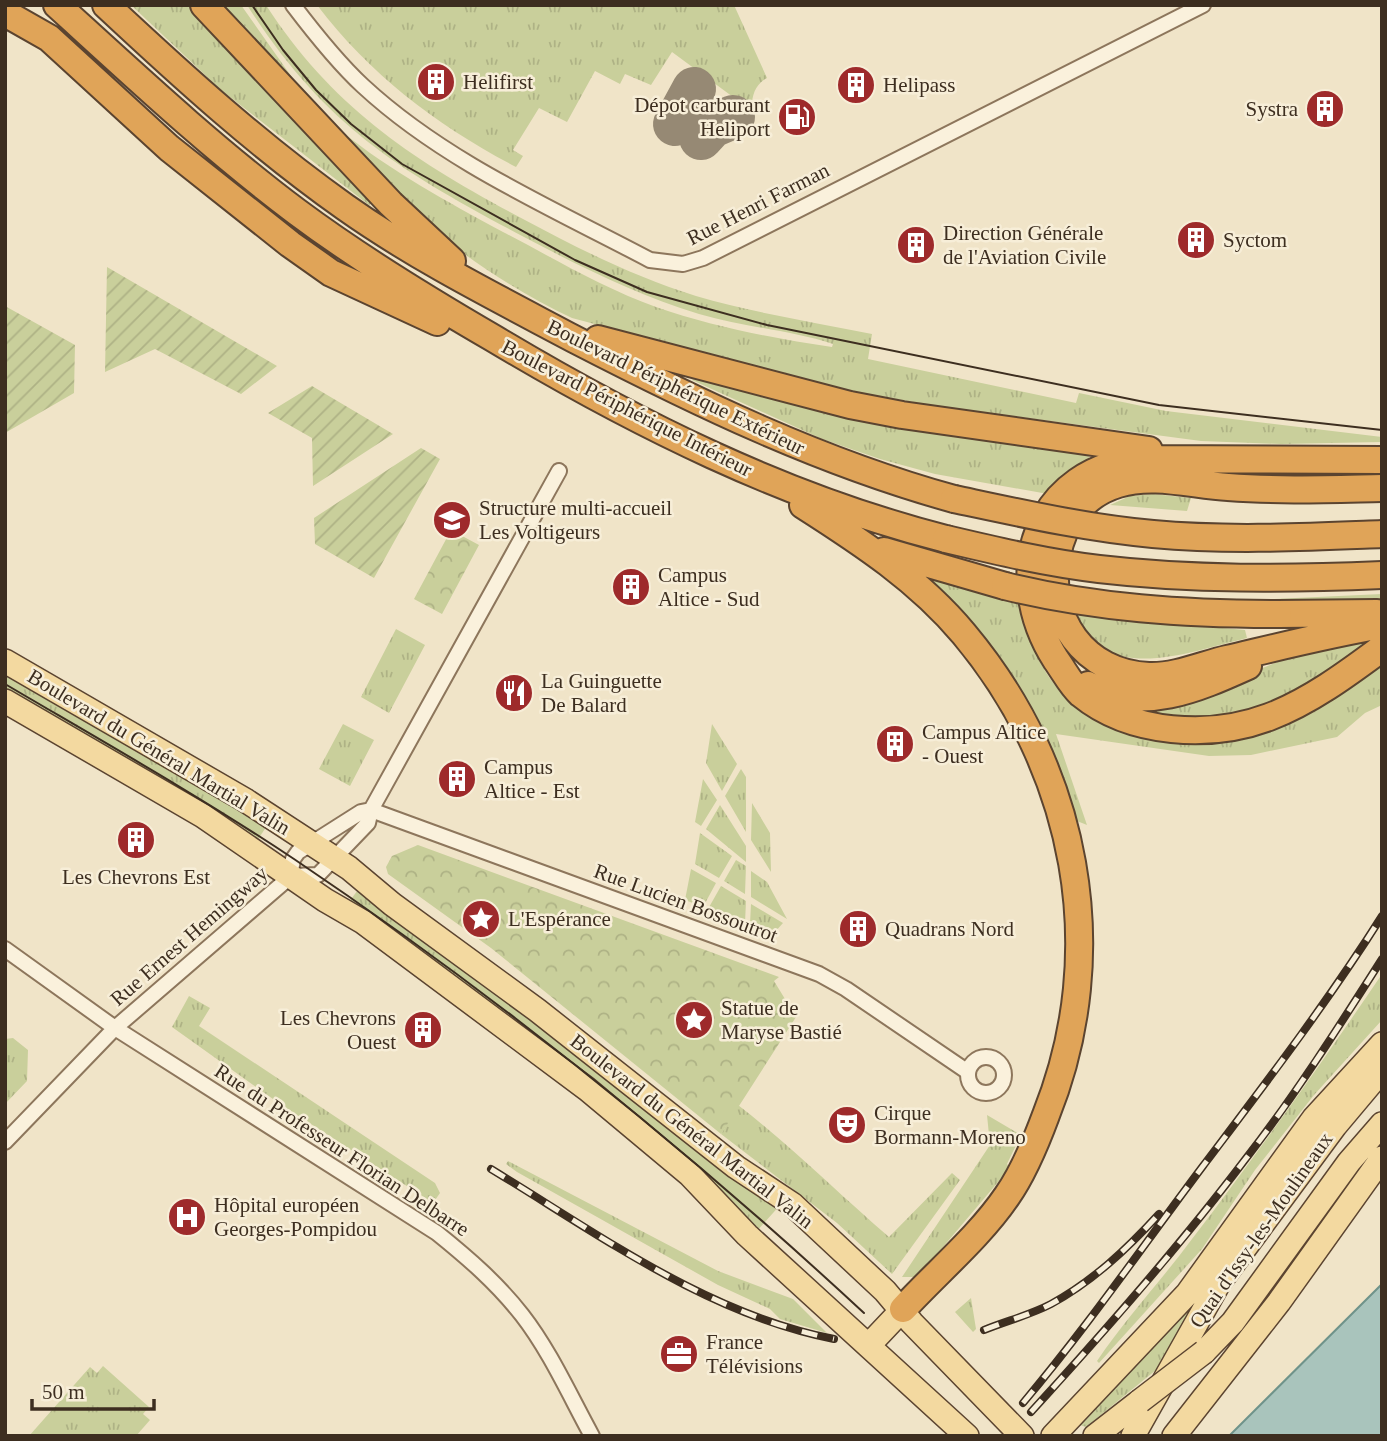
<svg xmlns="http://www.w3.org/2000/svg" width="1387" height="1441" font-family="'Times New Roman',serif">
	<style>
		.grass { fill: url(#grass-tufts) }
		.forest { fill: url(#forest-crowns) }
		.garden { fill: url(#garden-furrows) }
		.water { fill: #a9c4bc; stroke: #6f938a; stroke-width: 2 }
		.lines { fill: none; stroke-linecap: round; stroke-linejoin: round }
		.taxiway { stroke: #968974; stroke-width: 44 }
		.street-casing { stroke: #8d765c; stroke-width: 18 }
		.primary-casing { stroke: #5b4430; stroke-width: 26 }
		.highway-casing { stroke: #5b4430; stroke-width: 30 }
		.street { stroke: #faf1dc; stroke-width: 14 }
		.primary { stroke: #f3d9a0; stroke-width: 23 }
		.highway { stroke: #e0a458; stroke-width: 26 }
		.tram { stroke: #3d2e20; stroke-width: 2 }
		.rail-casing { stroke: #3d2e20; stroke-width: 8 }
		.rail { stroke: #f7eed8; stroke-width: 5; stroke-dasharray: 16; stroke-linecap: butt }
		.primary-bridge-casing { stroke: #5b4430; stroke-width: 26; stroke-linecap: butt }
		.highway-bridge-casing { stroke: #5b4430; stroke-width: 30; stroke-linecap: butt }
		.primary-bridge { stroke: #f3d9a0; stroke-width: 23 }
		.highway-bridge { stroke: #e0a458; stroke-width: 26 }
		.labels { text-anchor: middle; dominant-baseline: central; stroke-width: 5; stroke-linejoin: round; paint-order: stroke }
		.poi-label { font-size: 21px; fill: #3d2e20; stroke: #f7eed8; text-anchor: start }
		.street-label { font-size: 21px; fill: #3d2e20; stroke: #f7eed8 }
	</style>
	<defs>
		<pattern id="grass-tufts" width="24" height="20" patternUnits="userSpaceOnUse" patternTransform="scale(1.75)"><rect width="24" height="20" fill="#c9cf9b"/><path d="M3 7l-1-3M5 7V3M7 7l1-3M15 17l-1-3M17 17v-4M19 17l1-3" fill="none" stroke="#aeb285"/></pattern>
		<pattern id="forest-crowns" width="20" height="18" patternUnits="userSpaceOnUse" patternTransform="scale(1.75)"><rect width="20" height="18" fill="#c9cf9b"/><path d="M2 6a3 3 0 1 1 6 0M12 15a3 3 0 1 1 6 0" fill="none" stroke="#aeb285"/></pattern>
		<pattern id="garden-furrows" width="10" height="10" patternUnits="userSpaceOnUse" patternTransform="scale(1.75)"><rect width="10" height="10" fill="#c9cf9b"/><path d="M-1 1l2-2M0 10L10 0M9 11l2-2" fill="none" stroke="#aeb285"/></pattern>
	</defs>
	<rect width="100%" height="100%" fill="#f0e4c8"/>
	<path class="grass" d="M131 5H191L375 201 369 205 221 90Z
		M223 5H241L296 83Z
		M247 5H266C333 109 416 162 523 219 579 249 635 277 696 296 753 313 814 322 872 334L868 359 1076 403 1079 393 1166 411 1382 437V442L1281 444 1201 441 936 406 834 388 572 318C513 290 452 250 405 204 382 181 362 155 341 131 392 172 446 201 503 232 553 258 603 288 656 307 714 327 772 338 832 347L833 344C790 330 743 327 699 314 637 295 581 267 524 237 400 171 325 127 247 5Z
		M317 5H734L767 78C755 84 751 97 752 111L672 52 651 85 625 74 620 84 595 71 567 122 539 108 513 150 523 156 516 167C438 126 371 76 317 5Z
		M696 376 1087 453 1090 459 1048 494 935 474 880 459 822 439 692 380Z
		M1153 494 1191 498 1187 511 1110 505 1130 496Z
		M939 578 1019 604C1027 638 1041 672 1066 698 1117 750 1215 752 1279 727 1318 712 1349 685 1382 660V705L1365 713 1337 737 1251 755 1209 756 1056 734 1087 825 1077 821 1040 725 986 646 934 591V581Z
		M1382 594V609L1280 604 1274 599Z
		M1076 615 1245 630 1247 638C1191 651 1105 687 1076 615Z
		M396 629 425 645 389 713 361 697Z
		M1367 641 1327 675 1287 704 1212 724 1136 713 1141 707 1255 671 1302 652Z
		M5 669 268 824 257 841 5 691Z
		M343 724 374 740 350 786 319 769Z
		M712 724 737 764 722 791 706 763Z
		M741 769 746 777V832L725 796Z
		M703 779 717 800 701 826 695 822Z
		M752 803 770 833 771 872 751 840Z
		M720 805 746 846V862L706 829Z
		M700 833 732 856 719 878 695 864Z
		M736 860 746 866 745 894 724 881Z
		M691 869 716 883 703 907 685 900Z
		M751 871 767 882 787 919 751 897Z
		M721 886 746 901 745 923 708 909Z
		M360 887 782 1203 756 1232 349 902Z
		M751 904 783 923 774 933 750 924Z
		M1382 974V1020L1314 1095 1255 1170 1202 1249 1099 1363 1097 1361C1126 1318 1161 1281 1192 1239 1258 1153 1321 1064 1382 974Z
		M189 996 210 1008 199 1026 435 1183 440 1193 433 1203 280 1104 172 1027Z
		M13 1038 28 1050 27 1081 5 1104V1039Z
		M738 1105C791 1146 839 1194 889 1237L952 1173 960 1180 892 1274 837 1223 721 1134Z
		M987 1115 1021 1135 1007 1164 1010 1168 926 1267 914 1277H902L990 1145Z
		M508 1161 718 1271 793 1299 827 1333 780 1319 770 1309 718 1285 517 1172 506 1164Z
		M1197 1293 1202 1300 1167 1361 1086 1427 1077 1424Z
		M971 1298 976 1329 973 1332 955 1312Z
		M103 1366 149 1407 143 1414 150 1420 136 1436H29L90 1367 97 1373Z"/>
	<path class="forest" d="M451 530 479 545 442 614 414 599Z
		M418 845 779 977 774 981 796 1017 721 1134 491 948 388 874 386 867 392 856Z"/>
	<path class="garden" d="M107 267 277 366 241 394 155 349 105 372Z
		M5 306 75 345 74 393 5 433Z
		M312 386 393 434 313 486 312 438 268 413Z
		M421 448 440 459 374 578 315 544 314 518Z"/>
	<path class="water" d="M1382 1284V1436H1229Z"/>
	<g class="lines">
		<path class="taxiway" d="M675 124 694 89
			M701 138 712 126 733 117"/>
		<defs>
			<path id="street" d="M293 5C315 34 337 62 363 86 445 162 552 208 650 260L683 264 703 258 1203 5
				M371 810 819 974 846 989 968 1072
				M291 876 318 875 368 823 371 810 559 471
				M290 877 293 859 298 852 361 812 371 810
				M5 949 115 1028 437 1233C468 1258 497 1283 522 1315 550 1351 570 1396 592 1436
				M968 1075a18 18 0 1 1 36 0a18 18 0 1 1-36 0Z
				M5 1142 115 1028 290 877"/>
			<path id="primary" d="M5 661 245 800 349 868 392 904 537 1010 736 1167 792 1204 885 1291 912 1323 1022 1436
				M5 701 203 816 325 900 363 922 587 1089 690 1175 747 1235 967 1436
				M869 1345 903 1309
				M1204 1352 1233 1322 1349 1162 1382 1124
				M1053 1436 1187 1294 1314 1118 1382 1044
				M1095 1436 1140 1401
				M1133 1436 1219 1283 1335 1126 1382 1070
				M1174 1436 1279 1302 1382 1158"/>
			<path id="highway" d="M57 5C135 76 213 149 297 212 360 259 426 299 493 338 635 423 785 498 946 539
				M106 5C182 76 260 147 345 207 417 258 497 298 574 339 698 403 820 462 954 499
				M204 5 391 204 452 261
				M5 13 49 38 169 148 290 244 331 273 437 322
				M598 339 850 405 902 415 1149 450
				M1382 460 1145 459C1036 467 1001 574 1056 660 1064 671 1071 685 1081 694 1131 735 1211 739 1269 717 1309 702 1347 674 1382 648
				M1382 488C1331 489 1279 491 1228 487 1192 485 1153 473 1118 484 1084 494 1063 522 1057 556 1045 618 1085 674 1149 676 1175 677 1202 665 1227 659 1278 647 1329 634 1382 625
				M803 505C861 542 919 580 964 634 1077 769 1112 950 1046 1115 1036 1142 1024 1172 1007 1196 980 1236 936 1273 903 1309
				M884 551 1005 586
				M1278 614 1377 613
				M1088 685C1143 713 1197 689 1248 666"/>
		</defs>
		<use href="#street" class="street-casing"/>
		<use href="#primary" class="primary-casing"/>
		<use href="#highway" class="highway-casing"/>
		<use href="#street" class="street"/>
		<use href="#primary" class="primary"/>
		<use href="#highway" class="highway"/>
		<path class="tram" d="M252 5 283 50 316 90 351 124 402 164 575 260 647 292 767 325 1159 405 1382 430
			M5 684C102 741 201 797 294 859 496 995 686 1148 864 1313"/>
		<defs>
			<path id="rail" d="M491 1169C600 1235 707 1314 834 1339
				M984 1330C1006 1321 1030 1315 1051 1304 1093 1281 1127 1249 1159 1214
				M1023 1403C1087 1327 1143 1246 1203 1166 1265 1084 1327 1003 1382 916
				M1031 1412C1105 1331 1178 1248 1244 1161 1294 1097 1338 1028 1382 959"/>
		</defs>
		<use href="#rail" class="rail-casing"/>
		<use href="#rail" class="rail"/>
		<defs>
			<path id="primary-bridge" d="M1140 1401 1204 1352"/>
			<path id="highway-bridge" d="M954 499C1020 513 1086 528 1153 534 1229 541 1306 537 1382 534
				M946 539C997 551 1047 563 1099 569 1193 580 1287 579 1382 575
				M1005 586C1095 608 1185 614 1278 614"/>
		</defs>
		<use href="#primary-bridge" class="primary-bridge-casing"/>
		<use href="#highway-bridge" class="highway-bridge-casing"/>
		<use href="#primary-bridge" class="primary-bridge"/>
		<use href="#highway-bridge" class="highway-bridge"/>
	</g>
	<defs>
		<symbol id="building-disc" viewBox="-11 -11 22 22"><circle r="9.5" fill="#9e2a2b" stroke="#f7eed8"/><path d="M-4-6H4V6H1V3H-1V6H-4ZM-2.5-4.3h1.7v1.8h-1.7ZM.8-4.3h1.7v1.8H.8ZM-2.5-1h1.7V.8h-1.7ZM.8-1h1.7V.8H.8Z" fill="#fff"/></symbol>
		<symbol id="fuel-disc" viewBox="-11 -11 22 22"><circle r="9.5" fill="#9e2a2b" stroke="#f7eed8"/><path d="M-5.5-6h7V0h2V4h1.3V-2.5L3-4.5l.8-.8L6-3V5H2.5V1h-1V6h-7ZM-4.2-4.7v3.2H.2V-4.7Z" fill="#fff"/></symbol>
		<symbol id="school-disc" viewBox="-11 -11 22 22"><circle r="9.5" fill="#9e2a2b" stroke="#f7eed8"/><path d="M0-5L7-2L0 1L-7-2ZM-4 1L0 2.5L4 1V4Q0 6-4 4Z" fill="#fff"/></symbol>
		<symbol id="restaurant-disc" viewBox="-11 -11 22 22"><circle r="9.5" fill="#9e2a2b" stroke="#f7eed8"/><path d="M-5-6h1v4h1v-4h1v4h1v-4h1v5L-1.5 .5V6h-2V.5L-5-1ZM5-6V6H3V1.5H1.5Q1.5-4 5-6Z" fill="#fff"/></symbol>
		<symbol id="sight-disc" viewBox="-11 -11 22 22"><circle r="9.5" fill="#9e2a2b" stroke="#f7eed8"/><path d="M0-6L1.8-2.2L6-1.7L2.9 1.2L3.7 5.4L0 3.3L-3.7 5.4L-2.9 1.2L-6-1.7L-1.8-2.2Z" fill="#fff"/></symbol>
		<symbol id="theatre-disc" viewBox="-11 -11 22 22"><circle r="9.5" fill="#9e2a2b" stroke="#f7eed8"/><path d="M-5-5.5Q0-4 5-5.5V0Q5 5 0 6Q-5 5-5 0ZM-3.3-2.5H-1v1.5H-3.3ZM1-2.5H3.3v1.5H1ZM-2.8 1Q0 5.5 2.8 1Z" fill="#fff"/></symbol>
		<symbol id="hospital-disc" viewBox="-11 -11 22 22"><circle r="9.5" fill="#9e2a2b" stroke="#f7eed8"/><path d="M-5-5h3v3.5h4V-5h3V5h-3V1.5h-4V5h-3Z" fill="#fff"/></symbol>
		<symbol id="office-disc" viewBox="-11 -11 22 22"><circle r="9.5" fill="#9e2a2b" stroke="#f7eed8"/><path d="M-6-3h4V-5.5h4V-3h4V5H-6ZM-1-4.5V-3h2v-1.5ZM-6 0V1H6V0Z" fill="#fff"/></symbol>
	</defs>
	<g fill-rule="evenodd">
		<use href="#building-disc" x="414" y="60" width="44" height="44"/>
		<use href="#building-disc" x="834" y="63" width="44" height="44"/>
		<use href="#building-disc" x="1303" y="87" width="44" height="44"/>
		<use href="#fuel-disc" x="775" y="95" width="44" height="44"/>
		<use href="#building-disc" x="1174" y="218" width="44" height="44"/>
		<use href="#building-disc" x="894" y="223" width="44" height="44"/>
		<use href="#school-disc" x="430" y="498" width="44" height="44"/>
		<use href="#building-disc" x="609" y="565" width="44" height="44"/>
		<use href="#restaurant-disc" x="492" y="671" width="44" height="44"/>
		<use href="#building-disc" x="873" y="722" width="44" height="44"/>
		<use href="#building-disc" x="435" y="757" width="44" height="44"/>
		<use href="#building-disc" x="114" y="818" width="44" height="44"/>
		<use href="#sight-disc" x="459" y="897" width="44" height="44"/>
		<use href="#building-disc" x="836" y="907" width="44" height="44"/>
		<use href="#sight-disc" x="672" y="998" width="44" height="44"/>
		<use href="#building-disc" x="401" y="1008" width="44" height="44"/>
		<use href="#theatre-disc" x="825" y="1103" width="44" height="44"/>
		<use href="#hospital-disc" x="165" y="1195" width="44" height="44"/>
		<use href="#office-disc" x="657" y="1332" width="44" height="44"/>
	</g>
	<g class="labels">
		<g class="poi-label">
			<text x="463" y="82">Helifirst</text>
			<text x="883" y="85">Helipass</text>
			<text x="770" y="105" text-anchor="end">Dépot carburant<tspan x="770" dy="24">Heliport</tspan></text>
			<text x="1298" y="109" text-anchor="end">Systra</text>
			<text x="943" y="233">Direction Générale<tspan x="943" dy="24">de l'Aviation Civile</tspan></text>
			<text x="1223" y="240">Syctom</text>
			<text x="479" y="508">Structure multi-accueil<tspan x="479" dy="24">Les Voltigeurs</tspan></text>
			<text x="658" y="575">Campus<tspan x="658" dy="24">Altice - Sud</tspan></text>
			<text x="541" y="681">La Guinguette<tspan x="541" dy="24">De Balard</tspan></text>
			<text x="922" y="732">Campus Altice<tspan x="922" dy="24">- Ouest</tspan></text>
			<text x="484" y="767">Campus<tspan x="484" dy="24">Altice - Est</tspan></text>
			<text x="136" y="877" text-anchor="middle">Les Chevrons Est</text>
			<text x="508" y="919">L'Espérance</text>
			<text x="885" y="929">Quadrans Nord</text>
			<text x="721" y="1008">Statue de<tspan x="721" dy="24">Maryse Bastié</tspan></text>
			<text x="396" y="1018" text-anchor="end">Les Chevrons<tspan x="396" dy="24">Ouest</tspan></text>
			<text x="874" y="1113">Cirque<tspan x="874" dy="24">Bormann-Moreno</tspan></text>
			<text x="214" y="1205">Hôpital européen<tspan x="214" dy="24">Georges-Pompidou</tspan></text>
			<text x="706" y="1342">France<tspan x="706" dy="24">Télévisions</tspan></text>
		</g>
		<g class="street-label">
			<text transform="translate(758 204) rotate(-27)">Rue Henri Farman</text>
			<text transform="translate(676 387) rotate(26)">Boulevard Périphérique Extérieur</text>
			<text transform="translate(627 408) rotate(27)">Boulevard Périphérique Intérieur</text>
			<text transform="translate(159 752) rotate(31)">Boulevard du Général Martial Valin</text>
			<text transform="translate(686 903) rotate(20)">Rue Lucien Bossoutrot</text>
			<text transform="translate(189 936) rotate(-41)">Rue Ernest Hemingway</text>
			<text transform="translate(692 1131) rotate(38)">Boulevard du Général Martial Valin</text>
			<text transform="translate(342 1150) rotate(33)">Rue du Professeur Florian Delbarre</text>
			<text transform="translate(1261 1230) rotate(-55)">Quai d'Issy-les-Moulineaux</text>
		</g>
	</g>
	<rect width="1387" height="1441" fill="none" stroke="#3d2e20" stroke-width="14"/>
	<path d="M32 1399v10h122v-10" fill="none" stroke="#3d2e20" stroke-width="3.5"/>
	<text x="42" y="1399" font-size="21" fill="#3d2e20" stroke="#f7eed8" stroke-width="5" paint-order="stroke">50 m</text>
</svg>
